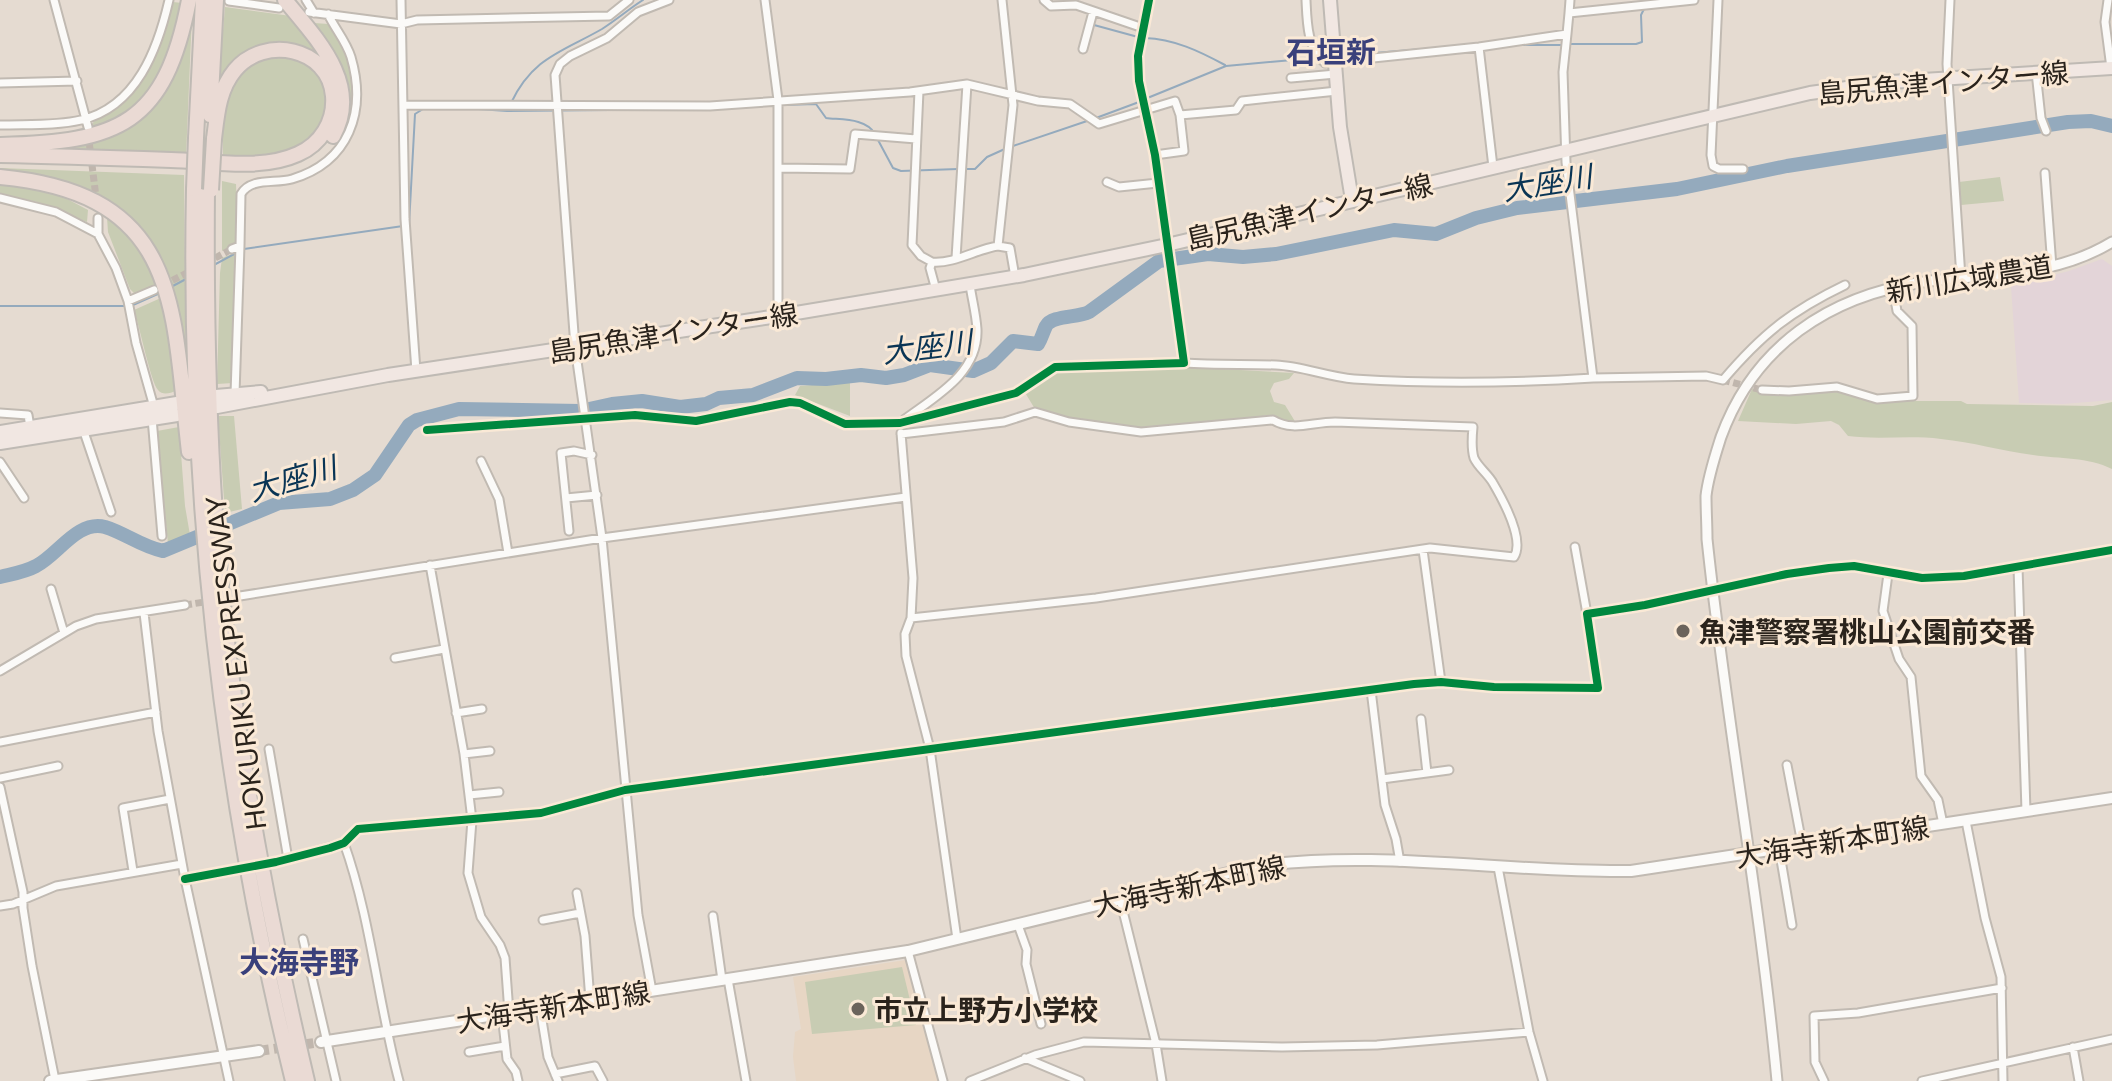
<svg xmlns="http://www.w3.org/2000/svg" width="2112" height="1081" font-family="Commissioner,'Noto Sans JP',sans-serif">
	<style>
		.built { fill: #e7d6c4 }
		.industrial { fill: #e3d4d8 }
		.green { fill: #c8ccb3 }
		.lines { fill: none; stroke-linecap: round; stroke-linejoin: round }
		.stream { stroke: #94aabd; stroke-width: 2 }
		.river { stroke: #94aabd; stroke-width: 14 }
		.minor-tunnel { stroke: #c0b6ad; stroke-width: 7; stroke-dasharray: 7 3.5; stroke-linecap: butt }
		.secondary-tunnel { stroke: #c0b6ad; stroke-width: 10; stroke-dasharray: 10 5; stroke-linecap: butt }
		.minor-casing { stroke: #c1bab2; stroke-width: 11 }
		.tertiary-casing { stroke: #c1bab2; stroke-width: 13 }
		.secondary-casing { stroke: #c1bab2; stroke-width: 14 }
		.primary-casing { stroke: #bfbab4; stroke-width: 16 }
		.motorway-casing { stroke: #bfbab4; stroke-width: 18 }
		.minor { stroke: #fbfaf8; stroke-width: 7 }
		.tertiary { stroke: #fbfaf8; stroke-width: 9 }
		.secondary { stroke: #fbfaf8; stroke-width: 10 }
		.primary { stroke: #f1e7e2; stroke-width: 12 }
		.motorway { stroke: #eadad4; stroke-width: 14 }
		.motorway-bridge-casing { stroke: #bfbab4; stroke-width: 18; stroke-linecap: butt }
		.motorway-bridge { stroke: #eadad4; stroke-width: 14 }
		.cycleway-casing { stroke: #fae9d6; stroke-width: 13 }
		.cycleway { stroke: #00873e; stroke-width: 8 }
		.poi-dot { fill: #6b635b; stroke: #fae9d6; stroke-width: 3 }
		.labels { text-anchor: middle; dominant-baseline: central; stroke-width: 6; stroke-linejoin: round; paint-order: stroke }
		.street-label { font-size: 28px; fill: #2a231c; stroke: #fae9d6 }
		.poi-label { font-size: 28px; font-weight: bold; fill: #2a231c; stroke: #fae9d6; text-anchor: start }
		.neighbourhood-label { font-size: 30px; font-weight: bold; fill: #3a407b; stroke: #fae9d6 }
		.water-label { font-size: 30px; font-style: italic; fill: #0a3555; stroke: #fae9d6 }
	</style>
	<rect width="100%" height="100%" fill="#e5dbd1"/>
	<path class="built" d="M906 960 938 1081H796L793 1057 795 1032 801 1029 793 977Z"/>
	<path class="industrial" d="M2102 259 2112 266V400L2063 404 2019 403 2011 286 2069 271Z"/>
	<path class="green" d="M173 2 182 3C174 36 168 72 146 99 132 114 109 122 91 132L94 119C150 82 153 63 173 2Z
		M225 7 291 16 329 66C317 59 303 48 290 44 261 37 237 55 222 79H219Z
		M192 15 186 156 11 149C58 146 131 149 157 100 171 74 181 43 192 15Z
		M314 23 328 24C348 49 355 76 351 107 349 74 333 50 314 23Z
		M276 53C285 55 298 57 306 62 322 71 333 99 327 117 322 133 306 145 291 150 270 159 246 156 223 156 223 125 221 81 252 62 259 58 268 56 276 53Z
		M0 168 184 175 186 370 177 309 168 277 163 265 120 212 0 172Z
		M2000 177 2004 201 1961 205 1959 182Z
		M0 181 54 192 88 210 87 222 37 202 0 194Z
		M222 181 236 184 238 243 222 251Z
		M107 217 129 235 159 283 135 294 130 289 108 232Z
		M237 252 233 383 217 384 220 273 222 258Z
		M163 297 176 391C170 393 163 396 158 390 151 383 139 324 134 310Z
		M1185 367 1294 373 1289 379 1274 383 1270 391 1274 402 1285 405 1296 423H1288L1268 415 1244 420 1146 428 1057 416 1035 409 1024 391 1057 369Z
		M850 382V416L795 395 800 386Z
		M1752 389 1790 394 1836 390 1881 401H1961L1967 404 2093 406 2112 402V469C2088 457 2060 459 2033 455 2002 451 1972 442 1941 439 1910 435 1879 440 1848 436L1839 425 1831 421 1796 424 1738 421Z
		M218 416H234L242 509 225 513Z
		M179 427 185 506 190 535 168 544 157 431Z
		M902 967 916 1025 812 1034 805 982Z"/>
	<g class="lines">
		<path class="stream" d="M1070 0 1085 6
			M1092 23 1094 25 1138 37
			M1145 38C1174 39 1199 51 1225 65
			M1569 44H1636L1642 42 1641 15 1645 7
			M1513 45H1563
			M1338 56 1447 47
			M1145 99 1226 66 1315 58
			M511 103C533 57 562 52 602 29 616 20 629 9 643 0
			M782 105 816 104 826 118C842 120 866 118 875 134
			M478 109 507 111 712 109
			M1096 118 1139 102
			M878 140 893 168 901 171 958 169
			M1013 146 1090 120
			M965 169H975L987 157 1007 148
			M409 225 415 114 423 109H456
			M244 249 403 226
			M212 266 238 252
			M169 288 188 278
			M133 305 160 293
			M0 306H127"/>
		<path class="river" d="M0 577C12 574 25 572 36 566 58 555 77 520 105 527 125 533 142 547 163 551L279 503 330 499 353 490 375 475 409 425 417 420 459 409 580 411 612 404 642 401 680 407 706 404 719 398 753 395 797 378 826 379 861 375 886 378 904 375 930 365 973 371 991 363 1013 341 1038 344C1042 338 1043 332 1046 326 1052 315 1077 318 1089 312L1159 261 1208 254 1243 257 1276 254 1394 230 1436 234 1476 218 1517 208 1677 189 1787 166 2068 122 2091 121 2112 126"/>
		<path class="minor-tunnel" d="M88 133 97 205
			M206 263 232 249
			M163 285 195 269
			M1723 380 1762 390
			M185 605 211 601"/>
		<path class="secondary-tunnel" d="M259 1051 321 1042"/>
		<defs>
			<path id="minor" d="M54 0 88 127
				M306 0 314 13
				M401 0 405 219 416 371
				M765 0 778 100V316
				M1044 0 1051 6 1076 5 1143 28
				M1718 0 1711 155 1713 166 1719 169H1743
				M1950 0 1947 64 1961 278
				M2108 0 2105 22 2111 68
				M229 1 279 8
				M309 12 401 24 417 20 609 16 629 0
				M1569 13 1570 0
				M1567 34 1569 13 1694 0
				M1479 47 1493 167
				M1083 49 1093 12
				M2036 72 2041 118 2046 131
				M1291 78 1336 74
				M0 83 77 81
				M919 91 912 245 921 256 932 262 930 268 936 290
				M403 105 710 106 910 92 967 84 1038 101 1070 104 1099 124 1175 101 1180 115 1184 151 1155 155
				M1180 115 1236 110 1242 101 1337 91
				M0 125C26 124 56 126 81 120 137 107 158 48 169 0
				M780 168 850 169 855 134 916 139
				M2045 173 2052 267
				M1107 182 1119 187 1158 183
				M0 198 56 212 98 234
				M98 218V234L116 268 128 301 136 343 154 407 152 418 162 536
				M240 246 241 194C251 177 275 184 292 179 349 162 367 112 351 57 346 41 335 29 328 14
				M998 246 1010 248 1015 277
				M232 249 240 246 235 394
				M956 258 967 84
				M932 262C954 264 977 249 998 246L1013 105 1002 0
				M128 301 154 290
				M1184 363C1215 365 1245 364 1276 365 1302 366 1328 377 1354 379 1434 384 1514 383 1593 378L1566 162 1563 72 1567 34 1479 47 1325 63C1307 48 1307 22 1306 0
				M1593 378 1706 376 1723 380C1762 334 1791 311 1845 285
				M1762 390 1789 391 1837 387 1877 399 1913 396 1912 326 1897 311 1893 288
				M0 413 28 415 30 427
				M905 419C936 396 979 373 977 329 976 314 972 299 970 285
				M83 429 111 512
				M427 430 635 415 696 421 790 402 800 403 845 424 900 423 1016 393 1055 367 1184 363 1155 155 1139 81 1138 56 1149 0
				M901 433 913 578 911 618 905 634 906 656 930 749 957 939
				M901 434 1004 422 1035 412 1069 422 1141 432 1273 420C1293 432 1312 422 1335 422L1473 427C1472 437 1471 448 1474 458 1478 467 1488 474 1493 483 1503 500 1525 540 1514 557L1430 548 1096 598 911 618
				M481 461 499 499 508 553
				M0 462 24 498
				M566 498 597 495
				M569 531 561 453 574 451 592 455
				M1575 547 1587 614
				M1423 550 1441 682
				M430 565 464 754 472 820 468 873 481 917 500 945 505 958 509 1013
				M2018 567 2026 811
				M1888 574 1883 611 1899 659 1911 677 1921 776 1938 800 1943 824
				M51 589 64 633
				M240 596 602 538 906 497
				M144 613 158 731 185 879 229 1081
				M395 658 444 649
				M0 671 76 626 96 619 185 605
				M1371 690 1385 805 1396 839 1400 862
				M456 713 482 709
				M1421 719 1427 773
				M0 742 156 712
				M269 749 288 859
				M464 754 490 751
				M1787 765 1802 844
				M0 778 58 766
				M1382 779 1449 770
				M0 787 23 892V908L32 966 55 1080
				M469 795 499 792
				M1966 821 1985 918 2001 977 2003 1081
				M344 843C371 919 378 1003 399 1081
				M1779 848 1792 925
				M276 862 344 843 358 829 541 813 625 790 1414 684 1441 682 1494 687 1598 688 1587 614 1645 605 1787 574 1829 568 1854 566 1922 578 1964 576 2112 550
				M1498 867 1529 1032 1543 1081
				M133 871 123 808 170 799
				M185 879 231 871
				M577 893 585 936 590 1000
				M1120 899 1156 1044 1162 1081
				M0 906 13 904 56 886 182 864
				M713 916 722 980
				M543 920 580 913
				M1018 925 1027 950 1026 964 1041 1024
				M303 939 336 1081
				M908 951 943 1081
				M728 979 746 1081
				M652 991 638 915 602 538 575 347 555 75 560 64 570 56 607 38 638 12 669 0
				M540 1008 548 1057 558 1081
				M502 1014 507 1059 516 1072 518 1081
				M2073 1047 2079 1081
				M469 1052 505 1046
				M1025 1058 1080 1081
				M555 1074 595 1066 603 1081
				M970 1081 1035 1055 1084 1042 1282 1047 1377 1045 1529 1032
				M1824 1081 1815 1062 1814 1016 1858 1013 2002 988
				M1922 1081 2112 1039"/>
			<path id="tertiary" d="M1777 1081C1760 900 1726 720 1707 539 1707 525 1706 510 1706 496 1708 477 1715 456 1721 437 1754 346 1829 296 1923 282 1989 273 2053 278 2112 242"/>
			<path id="secondary" d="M321 1042 908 951 1257 866C1380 849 1507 873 1631 871L2112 798
				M50 1081 259 1051"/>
			<path id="primary" d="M1330 0 1340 127 1352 200
				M216 396 261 392
				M217 407 388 375 778 316 1024 275 1167 245 1810 93 1891 82 2112 68
				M0 432 177 403
				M0 443 177 415"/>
			<path id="motorway" d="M285 0C316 38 362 84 333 136
				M210 115 216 0
				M196 138 203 0
				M0 145C119 142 165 125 189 0
				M0 155C57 156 114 158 171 160 210 161 261 171 298 154 321 144 335 121 333 96 329 47 264 35 235 70 219 89 217 114 214 139
				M0 177C183 194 172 308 189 452
				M194 189C188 490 221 789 293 1081
				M207 189C206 307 208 424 217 542 232 724 265 903 307 1081"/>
		</defs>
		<use href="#minor" class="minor-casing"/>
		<use href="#tertiary" class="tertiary-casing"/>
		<use href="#secondary" class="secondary-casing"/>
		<use href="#primary" class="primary-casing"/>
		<use href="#motorway" class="motorway-casing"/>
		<use href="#minor" class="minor"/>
		<use href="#tertiary" class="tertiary"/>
		<use href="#secondary" class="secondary"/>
		<use href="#primary" class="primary"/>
		<use href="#motorway" class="motorway"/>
		<defs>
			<path id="motorway-bridge" d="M194 189 196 138
				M211 190 214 139"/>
		</defs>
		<use href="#motorway-bridge" class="motorway-bridge-casing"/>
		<use href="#motorway-bridge" class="motorway-bridge"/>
		<defs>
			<path id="cycleway" d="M427 430 635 415 696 421 790 402 800 403 845 424 900 423 1016 393 1055 367 1184 363 1155 155 1139 81 1138 56 1149 0
				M185 879 276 862 330 848 344 843 358 829 541 813 625 790 1414 684 1441 682 1494 687 1598 688 1587 614 1645 605 1787 574 1829 568 1854 566 1922 578 1964 576 2112 550"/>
		</defs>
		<use href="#cycleway" class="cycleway-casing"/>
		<use href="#cycleway" class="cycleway"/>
	</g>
	<g class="poi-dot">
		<circle cx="1683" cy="631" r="8"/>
		<circle cx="858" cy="1009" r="8"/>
	</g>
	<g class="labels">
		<g class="street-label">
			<text transform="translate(1943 82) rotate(-5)">島尻魚津インター線</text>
			<text transform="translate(1309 211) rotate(-13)">島尻魚津インター線</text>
			<text transform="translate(1969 278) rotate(-9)">新川広域農道</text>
			<text transform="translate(673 332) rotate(-9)">島尻魚津インター線</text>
			<text transform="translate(235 663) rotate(-97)">HOKURIKU EXPRESSWAY</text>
			<text transform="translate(1832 841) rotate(-9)">大海寺新本町線</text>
			<text transform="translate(1189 885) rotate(-12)">大海寺新本町線</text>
			<text transform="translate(553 1006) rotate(-9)">大海寺新本町線</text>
		</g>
		<g class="poi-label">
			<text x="1699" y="631">魚津警察署桃山公園前交番</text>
			<text x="874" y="1009">市立上野方小学校</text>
		</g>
		<g class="neighbourhood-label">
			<text x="1331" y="50">石垣新</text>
			<text x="299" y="960">大海寺野</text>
		</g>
		<g class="water-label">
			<text transform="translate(1547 181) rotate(-9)">大座川</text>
			<text transform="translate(927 345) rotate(-7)">大座川</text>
			<text transform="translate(292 477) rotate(-16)">大座川</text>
		</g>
	</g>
</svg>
